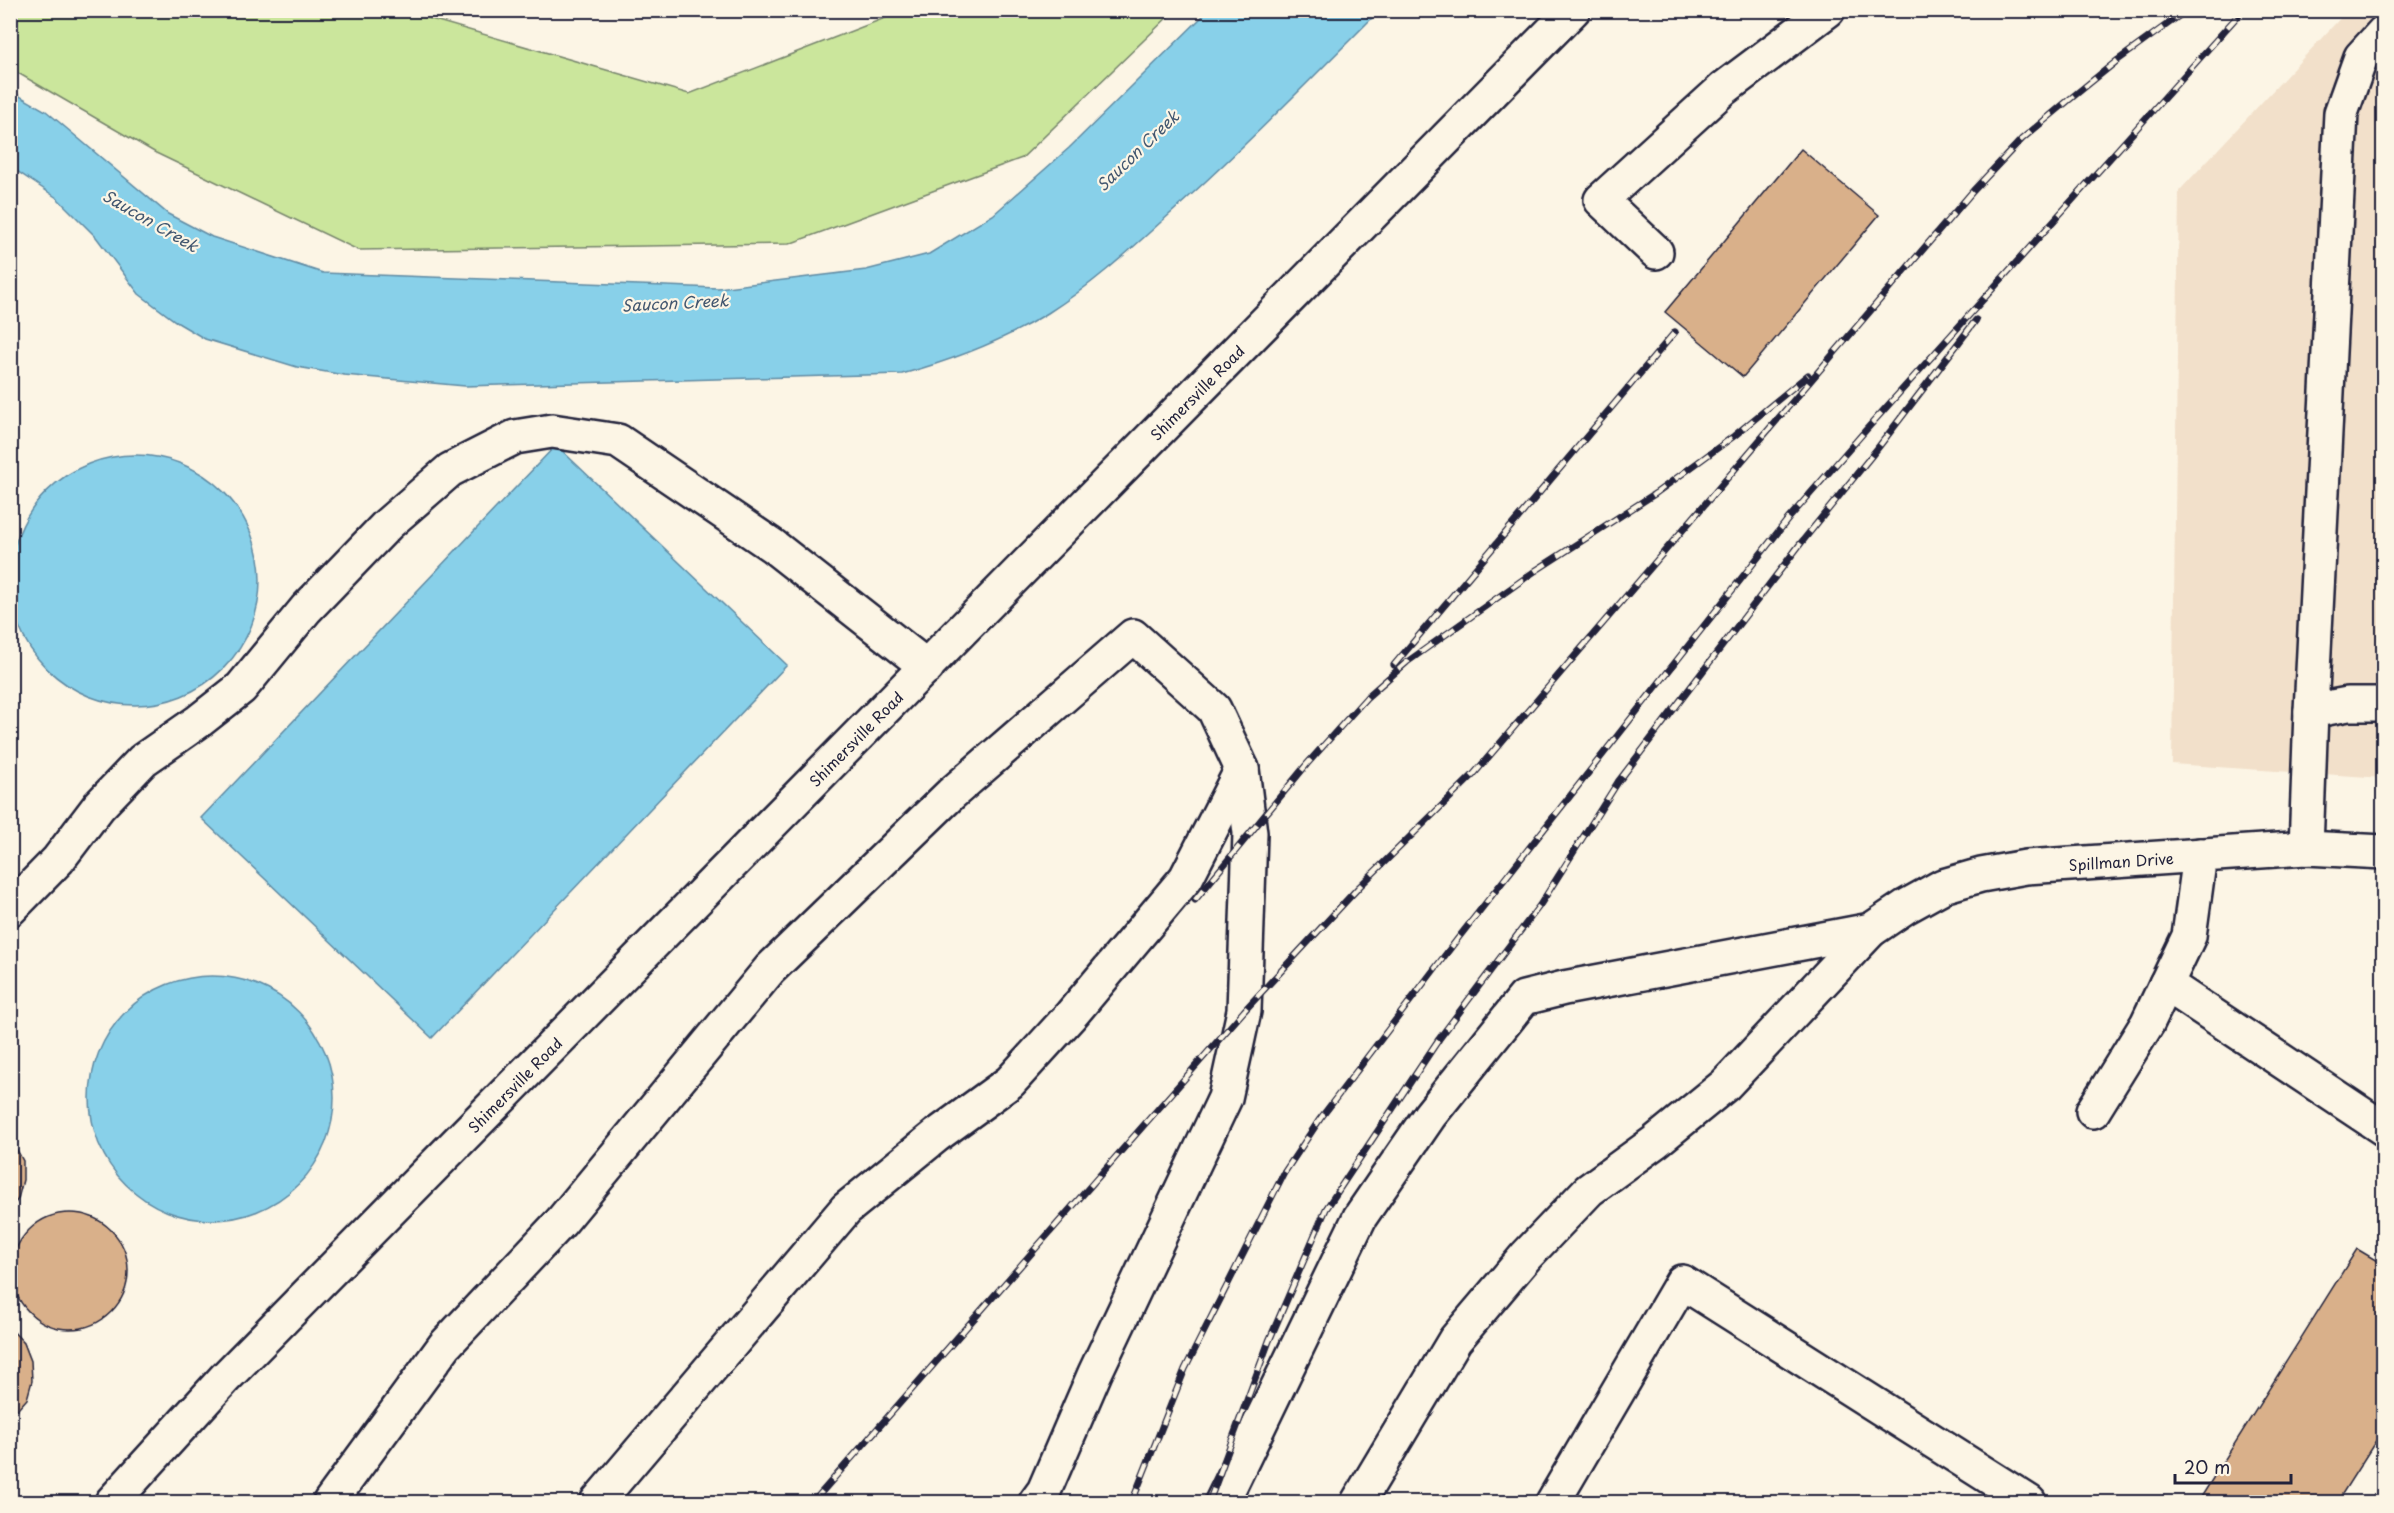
<svg xmlns="http://www.w3.org/2000/svg" width="2394" height="1513" font-family="'Playpen Sans',sans-serif">
	<style>
		.built { fill: #f2e0ca }
		.green { fill: #cbe69c; stroke: #76846c; stroke-width: 1.5 }
		.water { fill: #88d0e9; stroke: #5f8aa3; stroke-width: 1.5 }
		.building { fill: #d9b08a; stroke: #22223b; stroke-width: 1.5 }
		.lines { fill: none; stroke-linecap: round; stroke-linejoin: round }
		.minor-casing { stroke: #22223b; stroke-width: 38 }
		.minor { stroke: #fcf5e5; stroke-width: 33 }
		.rail-casing { stroke: #22223b; stroke-width: 7 }
		.rail { stroke: #fcf5e5; stroke-width: 4.5; stroke-dasharray: 14; stroke-linecap: butt }
		.labels { text-anchor: middle; dominant-baseline: central; stroke-width: 4.5; stroke-linejoin: round; paint-order: stroke }
		.street-label { font-size: 15px; fill: #22223b; stroke: #fcf5e5 }
		.water-label { font-size: 16px; font-style: italic; fill: #41566f; stroke: #fcf5e5 }
	</style>
	<rect width="100%" height="100%" fill="#fcf5e5"/>
	<filter id="ink" filterUnits="userSpaceOnUse"><feTurbulence type="fractalNoise" baseFrequency=".0167" numOctaves="2"/><feDisplacementMap in="SourceGraphic" scale="12" xChannelSelector="R" yChannelSelector="G"/><feConvolveMatrix kernelMatrix="1 2 1 2 8 2 1 2 1" color-interpolation-filters="sRGB"/></filter>
	<g filter="url(#ink)">
		<path class="built" d="M2347 11H2383V778L2172 764 2179 191Z"/>
		<path class="green" d="M400 10 689 94 903 11H1174L1022 158 789 244 358 250 156 153 11 69V11Z"/>
		<path class="water" d="M1209 10 1379 11C1308 82 1237 155 1161 222 1126 254 1089 287 1048 313 1003 341 953 360 902 374L465 386 344 375 297 367 205 339 178 323 139 294 96 237 57 198 11 167V91L46 111 168 214 212 237 323 273 718 288 866 270 929 254 993 215 1069 148Z
			M556 445 787 665 432 1038 201 818Z
			M10 580a125 125 0 1 1 250 0a125 125 0 1 1-250 0Z
			M90 1098a122 122 0 1 1 244 0a122 122 0 1 1-244 0Z"/>
		<path class="building" d="M1801 149 1879 215 1743 377 1665 312Z
			M10 1137 23 1161V1180L18 1199 10 1210Z
			M12 1271a58 58 0 1 1 116 0a58 58 0 1 1-116 0Z
			M2357 1249 2384 1265V1428L2337 1502H2198Z
			M10 1328 24 1343 31 1361 32 1381 27 1399 10 1418Z"/>
		<g class="lines">
			<defs>
				<g id="minor">
					<path d="M1656 252 1601 200 1723 89 1828 10"/>
					<path d="M2311 711 2341 113 2361 57 2384 32"/>
					<path d="M2306 848 2311 711 2348 704H2384"/>
					<path d="M10 909 58 860 99 806 143 760 199 721 241 688 306 609 388 524 450 470 515 437 552 431 618 441 773 546 927 667"/>
					<path d="M2166 984 2384 1129"/>
					<path d="M2093 1111 2147 1024 2189 936 2200 855"/>
					<path id="s1" d="M112 1502 225 1378 1573 10"/>
					<path d="M330 1502 445 1345 561 1222 770 969 951 794 1133 636 1214 709 1242 769 1250 833 1244 1011 1225 1098 1095 1373 1044 1491 1036 1502"/>
					<path d="M597 1502 846 1209 937 1135 1010 1082 1071 1015 1186 878 1242 769"/>
					<path d="M1222 1502 1360 1217 1430 1115 1524 998 1564 988 1871 930"/>
					<path id="s2" d="M1358 1502 1455 1340 1526 1256 1589 1190 1655 1142 1725 1085 1871 930 1905 907 1943 886 1981 875 2026 867 2306 848 2384 852"/>
					<path d="M1553 1502 1682 1282 2029 1502"/>
				</g>
			</defs>
			<use href="#minor" class="minor-casing"/>
			<use href="#minor" class="minor"/>
			<defs>
				<path id="rail" d="M1394 665 1675 332
					M1195 900 1307 764 1367 697 1407 662 1535 571 1656 493 1734 436 1808 375
					M813 1502 1244 1011 1359 887 1473 775 1973 191 2022 139 2070 99 2118 60 2187 10
					M1132 1502 1185 1369 1284 1173 1320 1119 1459 937 1789 518 1865 431 2243 10
					M1209 1502 1269 1341 1326 1209 1439 1039 1540 905 1618 782 1801 543 1877 449 1976 320"/>
			</defs>
			<use href="#rail" class="rail-casing"/>
			<use href="#rail" class="rail"/>
		</g>
	</g>
	<g class="labels">
		<g class="street-label">
			<text stroke="none"><textPath href="#s1" startOffset="1552">Shimersville Road</textPath></text>
			<text stroke="none"><textPath href="#s1" startOffset="1066">Shimersville Road</textPath></text>
			<text stroke="none"><textPath href="#s2" startOffset="1040">Spillman Drive</textPath></text>
			<text stroke="none"><textPath href="#s1" startOffset="580">Shimersville Road</textPath></text>
		</g>
		<g class="water-label">
			<text transform="translate(1137 150) rotate(-44)">Saucon Creek</text>
			<text transform="translate(151 220) rotate(30)">Saucon Creek</text>
			<text transform="translate(675 302) rotate(-3)">Saucon Creek</text>
		</g>
	</g>
	<rect width="2394" height="1513" fill="none" stroke="#fcf5e5" stroke-width="36"/>
	<rect x="18" y="18" width="2358" height="1477" fill="none" stroke="#22223b" stroke-width="2" filter="url(#ink)"/>
	<path d="M2175 1474v9h116v-9" fill="none" stroke="#22223b" stroke-width="3"/>
	<text x="2184" y="1474" font-size="18" fill="#22223b" stroke="#fcf5e5" stroke-width="4.5" paint-order="stroke">20 m</text>
</svg>
